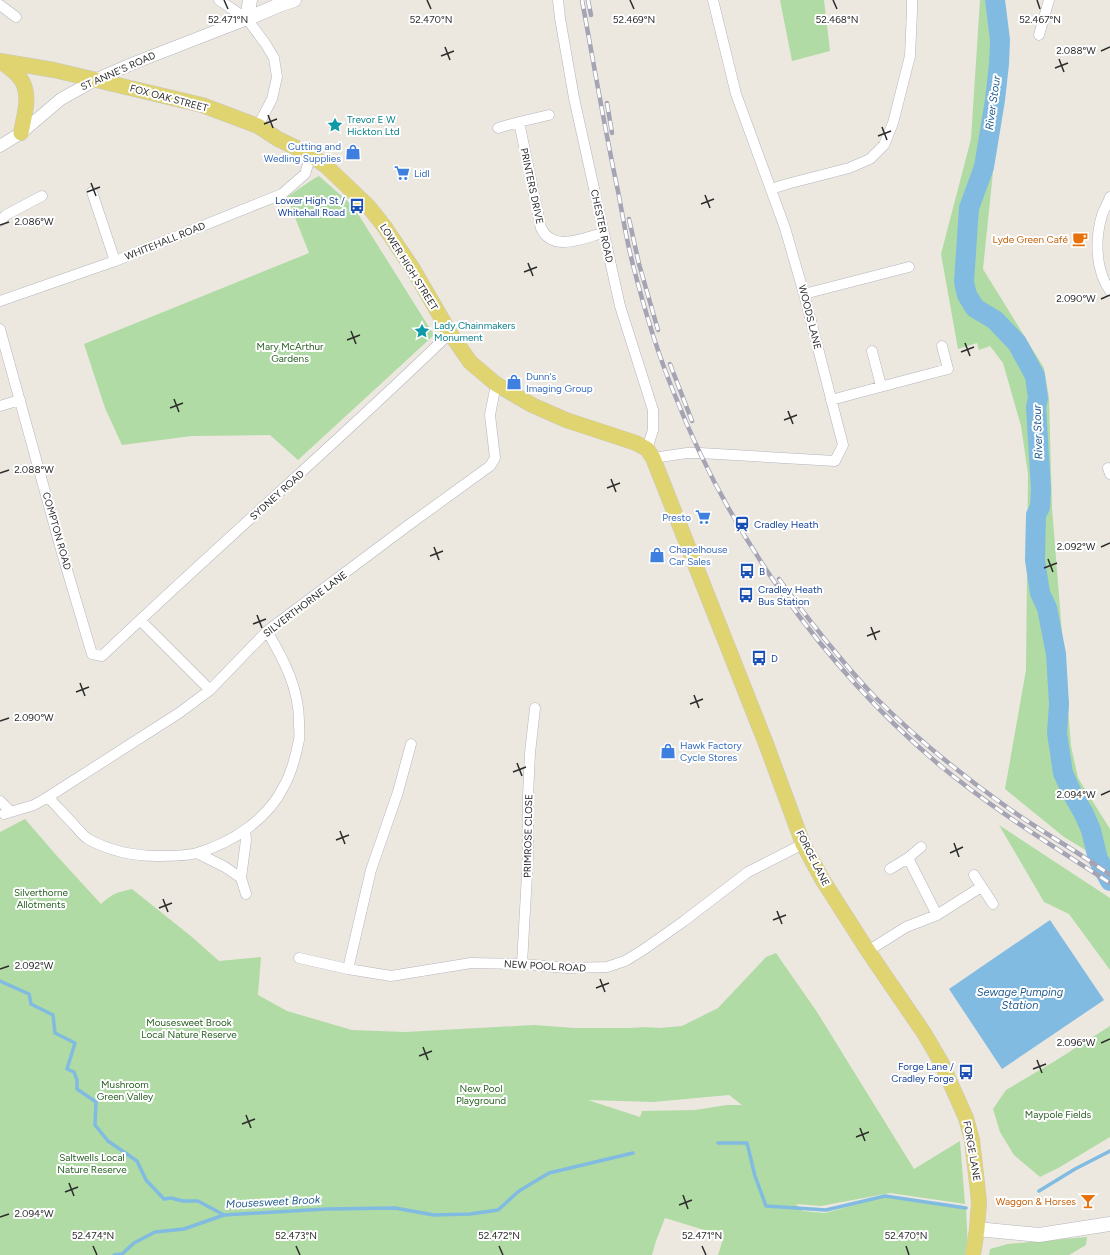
<svg xmlns="http://www.w3.org/2000/svg" width="1110" height="1255" font-family="Figtree,sans-serif">
	<style>
		.green { fill: #b0dba4; fill-rule: evenodd }
		.water { fill: #81bbe1 }
		.lines { fill: none; stroke-linecap: round; stroke-linejoin: round }
		.stream { stroke: #81bbe1; stroke-width: 3.5 }
		.river { stroke: #81bbe1; stroke-width: 20 }
		.minor-casing { stroke: #b4b5be; stroke-width: 11 }
		.tertiary-casing { stroke: #b4b5be; stroke-width: 13 }
		.secondary-casing { stroke: #b4b5be; stroke-width: 15 }
		.primary-casing { stroke: #c8c8c8; stroke-width: 16 }
		.minor { stroke: #fff; stroke-width: 10 }
		.tertiary { stroke: #fff; stroke-width: 12 }
		.secondary { stroke: #fff; stroke-width: 14 }
		.primary { stroke: #e0d471; stroke-width: 15 }
		.rail-casing { stroke: #a4a4b4; stroke-width: 4.5 }
		.rail { stroke: #fff; stroke-width: 3; stroke-dasharray: 9; stroke-linecap: butt }
		.ticks { fill: none; stroke: #2c2c2c; stroke-width: 1.5 }
		.labels { text-anchor: middle; dominant-baseline: central; stroke-width: 4; stroke-linejoin: round; paint-order: stroke }
		.street-label { font-size: 10px; fill: #2c2c2c; stroke: #fff }
		.culture-label { font-size: 10px; fill: #0d838f; stroke: #fff; text-anchor: start }
		.shop-label { font-size: 10px; fill: #366cbe; stroke: #fff; text-anchor: start }
		.transit-label { font-size: 10px; fill: #164399; stroke: #fff; text-anchor: start }
		.food-label { font-size: 10px; fill: #c56008; stroke: #fff; text-anchor: end }
		.park-label { font-size: 10px; fill: #296124; stroke: #fff }
		.water-label { font-size: 11px; font-style: italic; fill: #1e5a8e; stroke: #fff }
		.ticks-label { font-size: 10px; text-anchor: middle; fill: #2c2c2c; stroke: #fff; stroke-width: 4; stroke-linejoin: round; paint-order: stroke }
	</style>
	<rect width="100%" height="100%" fill="#ece8e0"/>
	<path class="green" d="M780 0H824L830 51 792 61Z
		M980 0H1004L1006 21 1004 65 983 269 1044 368 1049 398 1052 508 1071 746 1078 778 1110 829V865L1064 837 1005 789 1026 670 1028 474 1021 426 1003 363 990 346 979 350 977 343 958 349 941 254 971 139Z
		M319 176 353 206 434 335 298 460 270 435 192 436 122 445 105 408 84 344 309 253 287 197 315 178Z
		M25 819 57 856 101 904C114 893 115 893 132 889L192 937 219 961 261 957 258 995 287 1011 352 1030 405 1032 534 1025 574 1028H630L645 1027 660 1028 682 1026 718 1008 766 957 776 953 817 1012 914 1169 960 1141 965 1204 890 1193 821 1206 796 1204 803 1211 825 1213 887 1196 944 1205 966 1207 968 1251 966 1255H718L724 1236 665 1218 656 1241 652 1255H0V832ZM729 1095 742 1105H727L695 1110 642 1111 640 1117 588 1100 653 1102Z
		M999 825 1110 898V970L1069 914 1044 902Z
		M1110 1026V1137L1060 1167 1040 1177 1014 1155 1000 1132 993 1109 1006 1090 1055 1061Z
		M1087 1237 1086 1245 1069 1255H989L990 1249 1008 1244Z"/>
	<path class="water" d="M1050 920 1104 1000 1002 1069 949 989Z"/>
	<g class="lines">
		<path class="stream" d="M0 981 29 994 31 1004 53 1015 55 1033 75 1043 67 1069 74 1072 77 1080V1089L96 1102 95 1125 108 1141 137 1161 146 1180 164 1199 171 1198 183 1201H198L224 1215 326 1209 395 1208 434 1215 470 1214 498 1210 519 1191 549 1173 633 1153
			M718 1143H747L755 1176 766 1206 826 1210 885 1196 966 1208
			M1039 1191 1075 1169 1110 1151
			M114 1255 122 1254 134 1243 155 1232 184 1229 224 1215"/>
		<path class="river" d="M995 0 1000 40 999 64 995 100 984 167 969 208 964 282 967 295 975 308 995 320 1017 343 1035 376 1038 398 1036 407 1041 489 1040 507 1036 515 1035 560 1040 593 1047 608 1056 654 1059 704 1057 733 1063 773 1072 793 1084 814 1091 830 1098 859 1110 881"/>
		<defs>
			<path id="minor" d="M219 0 247 19 265 43 274 58 277 77 272 99 258 126
				M558 0 560 18 574 98 620 306 653 410V430L647 449
				M0 5 16 17
				M1039 35 1049 0
				M549 115 519 122 541 228C553 253 583 238 603 233
				M498 128 519 122
				M771 189 787 184 849 168 870 159 884 145 893 123 910 56 912 11V0
				M92 192 115 261
				M1110 197C1108 203 1104 209 1102 215 1095 239 1095 269 1110 291
				M0 221 6 215 42 196
				M804 294 909 267
				M0 301 115 261 282 194 305 174 311 155
				M0 329 62 553 92 654 102 656C216 547 336 444 450 333
				M872 351 881 386
				M831 400 948 369 942 346
				M0 406 20 400
				M653 458 687 453H700L835 461 843 445 804 294 785 228 736 94 713 0
				M1108 468 1110 474
				M140 620 210 690
				M48 797C57 807 66 816 75 826 79 830 83 836 88 839 110 851 134 856 158 856 171 856 185 856 197 853 232 843 268 819 284 786 292 772 296 755 299 740 300 735 299 729 299 725 300 690 284 660 267 631
				M0 801 11 812
				M4 814 34 805 48 797 179 713 210 690 267 631 410 524 490 466 495 458 490 415 496 384
				M197 853 225 867 241 878 246 894
				M908 858 937 915
				M890 869 908 858 921 847
				M974 875 993 904
				M241 878 246 840 245 830
				M868 951 906 927 937 915 981 887
				M299 958 348 969 391 976 471 963 522 964 567 968 607 967 625 961 643 950 684 921 748 872 803 844
				M522 964 528 856V796L530 753 535 708
				M348 969 371 870 398 792 411 744"/>
			<path id="tertiary" d="M0 146 21 133 61 99 97 79 134 63 247 19"/>
			<path id="secondary" d="M247 19 279 5 294 0
				M247 19 250 0
				M977 1229 1039 1235 1110 1224"/>
			<path id="primary" d="M0 61 54 70 202 105 258 126 278 139 311 155 326 166 368 206 384 226 413 269 450 333 470 362 496 384 532 405 566 420 636 443 647 449 653 458 765 741 803 844 822 879 868 951 924 1033 941 1062 966 1118 972 1140 977 1183 979 1202 977 1229 973 1255
				M0 61C7 66 15 71 20 78 32 94 24 115 21 133"/>
		</defs>
		<use href="#minor" class="minor-casing"/>
		<use href="#tertiary" class="tertiary-casing"/>
		<use href="#secondary" class="secondary-casing"/>
		<use href="#primary" class="primary-casing"/>
		<use href="#minor" class="minor"/>
		<use href="#tertiary" class="tertiary"/>
		<use href="#secondary" class="secondary"/>
		<use href="#primary" class="primary"/>
		<defs>
			<path id="rail" d="M582 0C594 65 605 131 619 196 623 219 627 242 633 265 644 308 657 352 674 393 729 534 822 665 937 763 991 808 1051 845 1110 883
				M588 0 591 15
				M607 103 612 133
				M629 219 639 264 658 330
				M670 364 692 421
				M779 579C799 607 820 634 842 660 853 673 864 686 876 698 916 738 959 773 1004 805 1038 830 1076 850 1110 875"/>
		</defs>
		<use href="#rail" class="rail-casing"/>
		<use href="#rail" class="rail"/>
	</g>
	<path class="ticks" d="M224 0 228 9M427 0 431 9M630 0 634 9M833 0 837 9M1037 0 1040 9M445 47 450 60M1101 51 1110 47M441 56 454 51M1059 59 1064 72M1055 68 1068 63M268 115 273 128M264 124 277 119M882 127 887 140M878 136 891 131M91 183 96 196M87 192 100 187M705 195 710 208M701 204 714 199M0 225 9 222M528 263 533 276M524 272 537 267M1101 299 1110 295M351 331 356 344M347 340 360 335M965 343 970 356M961 352 974 347M174 399 179 412M170 408 183 403M788 411 793 424M784 420 797 415M0 473 9 470M611 479 616 492M607 488 620 483M434 547 439 560M1101 547 1110 543M430 556 443 551M1048 559 1053 572M1044 568 1057 563M257 615 262 628M253 624 266 619M871 627 876 640M867 636 880 631M80 683 85 696M76 692 89 687M694 695 699 708M690 704 703 699M0 721 9 718M517 763 522 776M513 772 526 767M1101 795 1110 791M340 831 345 844M336 840 349 835M954 843 959 857M950 853 963 847M163 899 168 912M159 908 172 903M777 911 782 924M773 920 786 915M0 969 9 966M600 979 605 992M596 988 609 983M1101 1043 1110 1039M423 1047 428 1060M419 1056 432 1051M1037 1060 1042 1073M1033 1069 1046 1064M246 1115 251 1128M242 1124 255 1119M860 1128 865 1141M856 1137 869 1132M69 1183 74 1196M65 1192 78 1187M683 1195 688 1209M679 1205 692 1200M0 1217 9 1214M93 1246 97 1255M296 1246 300 1255M499 1246 503 1255M702 1246 706 1255M906 1246 909 1255"/>
	<defs>
		<symbol id="sight-bare" viewBox="-9 -9 18 18"><path d="M0-6L1.8-2.2L6-1.7L2.9 1.2L3.7 5.4L0 3.3L-3.7 5.4L-2.9 1.2L-6-1.7L-1.8-2.2Z" fill="#0f9aa8" stroke="#fff" stroke-width="2.5" paint-order="stroke"/></symbol>
		<symbol id="shop-bare" viewBox="-9 -9 18 18"><path d="M-5-2.5h2.3a2.7 3.5 0 0 1 5.4 0H5L5.5 6h-11ZM-1.5-2.5h3a1.5 2.3 0 0 0-3 0Z" fill="#3f7fe0" stroke="#fff" stroke-width="2.5" paint-order="stroke"/></symbol>
		<symbol id="supermarket-bare" viewBox="-9 -9 18 18"><path d="M-6-5.5h2.5l.6 2H6L4.5 2H-2.5L-4.4-4H-6ZM-1.5 3.2a1.3 1.3 0 1 0 .1 0ZM3 3.2a1.3 1.3 0 1 0 .1 0Z" fill="#3f7fe0" stroke="#fff" stroke-width="2.5" paint-order="stroke"/></symbol>
		<symbol id="bus-bare" viewBox="-9 -9 18 18"><path d="M-5-6H5V4H4V6H2V4H-2V6H-4V4H-5ZM-3.5-4V0h7V-4ZM-3.5 1.2v1.5H-2V1.2ZM2 1.2v1.5H3.5V1.2Z" fill="#1a4fb4" stroke="#fff" stroke-width="2.5" paint-order="stroke"/></symbol>
		<symbol id="cafe-bare" viewBox="-9 -9 18 18"><path d="M-5.5-4.5H6V0H3Q3 3.5 0 3.5H-2.5Q-5.5 3.5-5.5 0ZM3-3.2v2h1.7v-2ZM-6 4.5H4V6H-6Z" fill="#e8710a" stroke="#fff" stroke-width="2.5" paint-order="stroke"/></symbol>
		<symbol id="station-bare" viewBox="-9 -9 18 18"><path d="M-3-6H3Q5-6 5-4V2Q5 4 3 4L4.5 6H3L1.5 4h-3L-3 6H-4.5L-3 4Q-5 4-5 2V-4Q-5-6-3-6ZM-3.5-4v3h7v-3ZM-3.5 1v1.5H-2V1ZM2 1v1.5H3.5V1Z" fill="#1a4fb4" stroke="#fff" stroke-width="2.5" paint-order="stroke"/></symbol>
		<symbol id="bar-bare" viewBox="-9 -9 18 18"><path d="M-6-5H6L.8 .8V4.5H3.5V6h-7V4.5H-.8V.8Z" fill="#e8710a" stroke="#fff" stroke-width="2.5" paint-order="stroke"/></symbol>
	</defs>
	<g fill-rule="evenodd">
		<use href="#sight-bare" x="324" y="114" width="22" height="22"/>
		<use href="#shop-bare" x="342" y="141" width="22" height="22"/>
		<use href="#supermarket-bare" x="391" y="162" width="22" height="22"/>
		<use href="#bus-bare" x="346" y="195" width="22" height="22"/>
		<use href="#cafe-bare" x="1069" y="228" width="22" height="22"/>
		<use href="#sight-bare" x="411" y="320" width="22" height="22"/>
		<use href="#shop-bare" x="503" y="371" width="22" height="22"/>
		<use href="#supermarket-bare" x="692" y="506" width="22" height="22"/>
		<use href="#station-bare" x="731" y="513" width="22" height="22"/>
		<use href="#shop-bare" x="646" y="544" width="22" height="22"/>
		<use href="#bus-bare" x="736" y="560" width="22" height="22"/>
		<use href="#bus-bare" x="735" y="584" width="22" height="22"/>
		<use href="#bus-bare" x="748" y="647" width="22" height="22"/>
		<use href="#shop-bare" x="657" y="740" width="22" height="22"/>
		<use href="#bus-bare" x="955" y="1061" width="22" height="22"/>
		<use href="#bar-bare" x="1077" y="1190" width="22" height="22"/>
	</g>
	<g class="labels">
		<g class="street-label">
			<text transform="translate(118 71) rotate(-24)">ST ANNE'S ROAD</text>
			<text transform="translate(169 98) rotate(15)">FOX OAK STREET</text>
			<text transform="translate(532 186) rotate(78)">PRINTERS DRIVE</text>
			<text transform="translate(602 226) rotate(78)">CHESTER ROAD</text>
			<text transform="translate(165 241) rotate(-22)">WHITEHALL ROAD</text>
			<text transform="translate(409 267) rotate(58)">LOWER HIGH STREET</text>
			<text transform="translate(810 317) rotate(76)">WOODS LANE</text>
			<text transform="translate(277 495) rotate(-42)">SYDNEY ROAD</text>
			<text transform="translate(57 531) rotate(74)">COMPTON ROAD</text>
			<text transform="translate(305 604) rotate(-37)">SILVERTHORNE LANE</text>
			<text transform="translate(528 836) rotate(-89)">PRIMROSE CLOSE</text>
			<text transform="translate(813 858) rotate(63)">FORGE LANE</text>
			<text transform="translate(545 966) rotate(3)">NEW POOL ROAD</text>
			<text transform="translate(972 1151) rotate(80)">FORGE LANE</text>
		</g>
		<g class="culture-label">
			<text x="347" y="119">Trevor E W<tspan x="347" dy="12">Hickton Ltd</tspan></text>
			<text x="434" y="325">Lady Chainmakers<tspan x="434" dy="12">Monument</tspan></text>
		</g>
		<g class="shop-label">
			<text x="341" y="146" text-anchor="end">Cutting and<tspan x="341" dy="12">Wedling Supplies</tspan></text>
			<text x="414" y="173">Lidl</text>
			<text x="526" y="376">Dunn's<tspan x="526" dy="12">Imaging Group</tspan></text>
			<text x="691" y="517" text-anchor="end">Presto</text>
			<text x="669" y="549">Chapelhouse<tspan x="669" dy="12">Car Sales</tspan></text>
			<text x="680" y="745">Hawk Factory<tspan x="680" dy="12">Cycle Stores</tspan></text>
		</g>
		<g class="transit-label">
			<text x="345" y="200" text-anchor="end">Lower High St /<tspan x="345" dy="12">Whitehall Road</tspan></text>
			<text x="754" y="524">Cradley Heath</text>
			<text x="759" y="571">B</text>
			<text x="758" y="589">Cradley Heath<tspan x="758" dy="12">Bus Station</tspan></text>
			<text x="771" y="658">D</text>
			<text x="954" y="1066" text-anchor="end">Forge Lane /<tspan x="954" dy="12">Cradley Forge</tspan></text>
		</g>
		<g class="food-label">
			<text x="1068" y="239">Lyde Green Café</text>
			<text x="1076" y="1201">Waggon &amp; Horses</text>
		</g>
		<g class="park-label">
			<text x="290" y="346">Mary McArthur<tspan x="290" dy="12">Gardens</tspan></text>
			<text x="41" y="892">Silverthorne<tspan x="41" dy="12">Allotments</tspan></text>
			<text x="189" y="1022">Mousesweet Brook<tspan x="189" dy="12">Local Nature Reserve</tspan></text>
			<text x="125" y="1084">Mushroom<tspan x="125" dy="12">Green Valley</tspan></text>
			<text x="481" y="1088">New Pool<tspan x="481" dy="12">Playground</tspan></text>
			<text x="1058" y="1114">Maypole Fields</text>
			<text x="92" y="1157">Saltwells Local<tspan x="92" dy="12">Nature Reserve</tspan></text>
		</g>
		<g class="water-label">
			<text transform="translate(993 103) rotate(-82)">River Stour</text>
			<text transform="translate(1038 432) rotate(-92)">River Stour</text>
			<text x="1020" y="992">Sewage Pumping<tspan x="1020" dy="13">Station</tspan></text>
			<text transform="translate(273 1202) rotate(-3)">Mousesweet Brook</text>
		</g>
	</g>
	<g class="ticks-label">
		<text x="228" y="23">52.471°N</text>
		<text x="431" y="23">52.470°N</text>
		<text x="634" y="23">52.469°N</text>
		<text x="837" y="23">52.468°N</text>
		<text x="1040" y="23">52.467°N</text>
		<text x="1076" y="54">2.088°W</text>
		<text x="34" y="225">2.086°W</text>
		<text x="1076" y="302">2.090°W</text>
		<text x="34" y="473">2.088°W</text>
		<text x="1076" y="550">2.092°W</text>
		<text x="34" y="721">2.090°W</text>
		<text x="1076" y="798">2.094°W</text>
		<text x="34" y="969">2.092°W</text>
		<text x="1076" y="1046">2.096°W</text>
		<text x="34" y="1217">2.094°W</text>
		<text x="93" y="1239">52.474°N</text>
		<text x="296" y="1239">52.473°N</text>
		<text x="499" y="1239">52.472°N</text>
		<text x="702" y="1239">52.471°N</text>
		<text x="906" y="1239">52.470°N</text>
	</g>
</svg>
